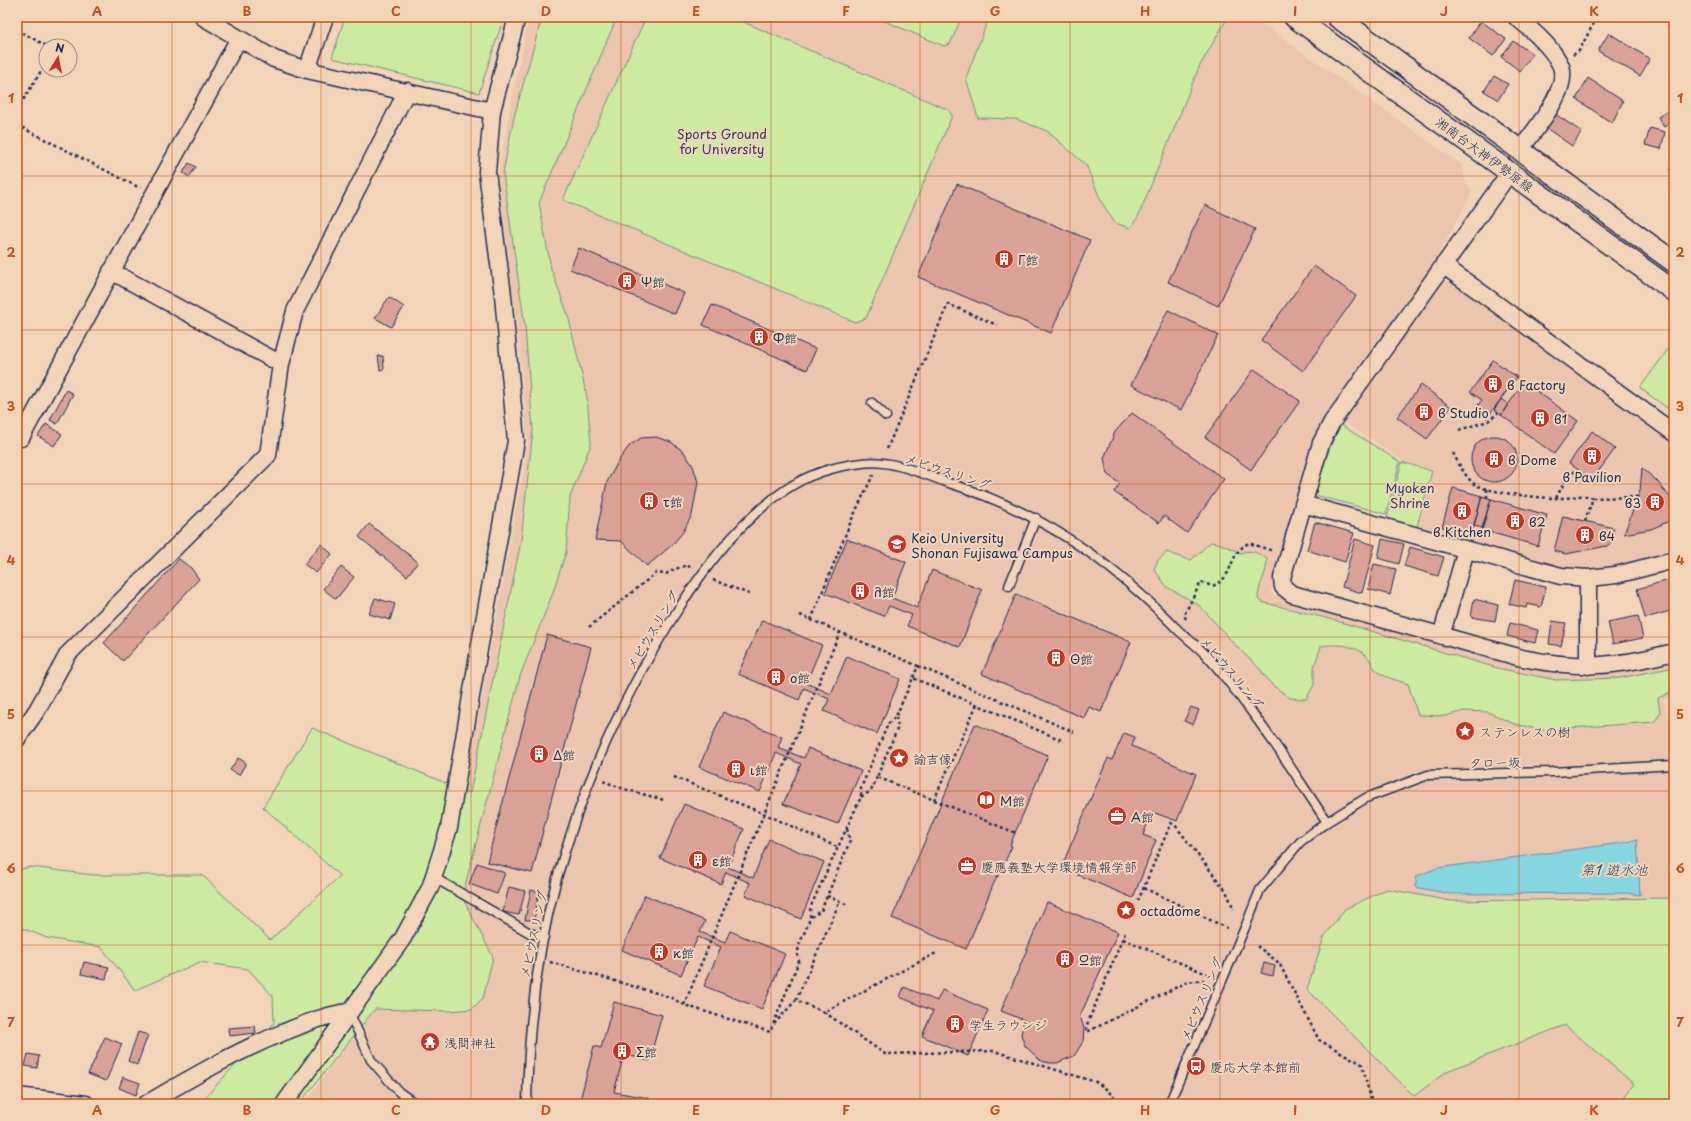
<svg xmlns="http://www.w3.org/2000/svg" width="1691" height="1121" font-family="'Playpen Sans','Klee One',sans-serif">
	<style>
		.built { fill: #ebc5ae }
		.green { fill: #cdeaa1; stroke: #748c80 }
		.water { fill: #85d6df; stroke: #5b93ab }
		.building { fill: #daa197; stroke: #1b2f5e }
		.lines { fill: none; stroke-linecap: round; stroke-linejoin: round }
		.service-casing { stroke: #1b2f5e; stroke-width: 11 }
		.minor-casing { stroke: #1b2f5e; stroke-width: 19 }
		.tertiary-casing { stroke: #1b2f5e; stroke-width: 23 }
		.path { stroke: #1b2f5e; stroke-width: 2.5; stroke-dasharray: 3 3; stroke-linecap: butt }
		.service { stroke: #f2d4b8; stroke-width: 8 }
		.minor { stroke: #f2d4b8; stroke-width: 16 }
		.tertiary { stroke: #f2d4b8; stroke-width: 20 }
		.grid { fill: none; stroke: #c95318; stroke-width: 1; stroke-opacity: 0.55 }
		.labels { text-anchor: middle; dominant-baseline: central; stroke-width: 4; stroke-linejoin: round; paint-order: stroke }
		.park-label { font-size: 13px; fill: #2d4265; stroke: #f2d4b8 }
		.street-label { font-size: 13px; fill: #1b2f5e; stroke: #f2d4b8 }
		.poi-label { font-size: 13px; fill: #1b2f5e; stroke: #f2d4b8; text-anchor: start }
		.water-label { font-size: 14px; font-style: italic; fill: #2b4871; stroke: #f2d4b8 }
		.neatline { fill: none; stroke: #c95318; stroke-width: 1.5 }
		.grid-label { font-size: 13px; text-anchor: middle; font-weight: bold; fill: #c95318 }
	</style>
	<rect width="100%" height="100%" fill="#f2d4b8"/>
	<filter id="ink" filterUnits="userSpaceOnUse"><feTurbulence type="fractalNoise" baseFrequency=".025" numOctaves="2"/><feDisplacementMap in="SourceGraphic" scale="8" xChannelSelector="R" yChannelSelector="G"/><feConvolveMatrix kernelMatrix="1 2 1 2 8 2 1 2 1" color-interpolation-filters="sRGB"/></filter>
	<g filter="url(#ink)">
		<path class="built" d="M529 17H1253L1462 165 1466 183 1473 190 1436 259 1313 439 1270 594 1512 665 1568 676 1640 670 1674 662V695L1663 700 1667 718 1674 719V1104H304L387 988 459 824 528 447 520 348 498 177 510 110Z
			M1451 281 1674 444V551L1607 568 1575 570 1558 567 1419 528 1433 470 1403 461 1342 420 1442 282Z"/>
		<path class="green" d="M345 17H504L479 93 332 58Z
			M542 17H617L539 203 551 269 568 315 587 397 591 444 570 497 566 552 552 595 520 676 462 897 493 957 483 998 472 1009 450 1011 375 1009 299 1104H199L274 1023 273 996 248 969 200 962 135 990 101 947 47 938 17 926V870L31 867 93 875H202L270 940 340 876 263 807 312 728 470 793 521 541 533 430 525 327 503 173 514 117Z
			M646 17H732L949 110 952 116 866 318 855 322 563 200Z
			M875 17H962L950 44 944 46Z
			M989 17H1228L1199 67 1138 217 1130 228 1115 223 1102 203 1086 165 1047 131 1016 119 978 118 966 78Z
			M1674 341V413L1640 388Z
			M1341 425 1400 462 1386 514 1315 495C1322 471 1328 447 1341 425Z
			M1402 462 1432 471 1417 527 1387 518Z
			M1211 542 1221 544 1241 553C1251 549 1258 553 1267 559 1267 576 1258 583 1258 599L1262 602 1330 619 1497 668 1556 680 1620 678 1674 667V691L1658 698 1660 714 1654 722 1542 730 1514 724 1488 712 1464 711 1445 716 1418 715 1408 684C1398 680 1384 678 1376 670 1373 668 1372 663 1370 660 1359 645 1339 643 1321 646L1314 667V685L1306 699 1290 698 1271 684 1260 669 1238 648 1199 605 1167 587 1154 569 1158 560 1167 552 1185 559 1191 560Z
			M1387 889 1451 901 1674 898V1104H1619L1634 1084 1565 1025 1447 1071 1414 1096 1307 989 1324 937 1345 909Z"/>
		<path class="water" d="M1637 839 1640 895 1627 893 1450 894 1415 887 1417 876 1437 868 1628 842Z"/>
		<path class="building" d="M1481 21 1506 39 1493 56 1469 38Z
			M1609 33 1650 59 1640 76 1598 51Z
			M1513 41 1533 54 1520 71 1501 57Z
			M1494 76 1508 84 1498 100 1484 91Z
			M1588 78 1623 101 1612 123 1576 99Z
			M1674 107V121L1664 127 1658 117Z
			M1555 114 1582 132 1572 146 1546 128Z
			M1650 128 1665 132 1661 149 1645 145Z
			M189 163 196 167 189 177 183 173Z
			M1672 163H1674V172L1670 171Z
			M957 184 1090 240 1051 333 918 277Z
			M1205 205 1255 229 1218 306 1168 282Z
			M579 248 684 293 675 314 570 269Z
			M1314 266 1356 296 1303 371 1261 340Z
			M389 297 404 307 391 327 375 318Z
			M712 305 816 349 807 370 703 325Z
			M1168 310 1218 335 1181 410 1131 385Z
			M378 356H383L384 369 380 370Z
			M1493 360 1517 377 1487 418 1475 409 1482 400 1470 392Z
			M1254 369 1300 401 1251 470 1205 437Z
			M1524 382 1578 421 1554 454 1501 415Z
			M1421 385 1451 407 1427 439 1397 417Z
			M66 390 73 394 57 424 50 420Z
			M1501 399 1508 404 1501 415 1494 410Z
			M1132 413 1224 479 1187 533 1164 516 1159 523 1114 492 1120 484 1107 474 1104 458 1115 432Z
			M46 424 62 434 54 446 38 436Z
			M1592 431 1615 449 1592 480 1569 463Z
			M1471 459a23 23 0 1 1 46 0a23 23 0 1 1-46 0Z
			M656 437 671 442 684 452 693 466 698 482 692 515 683 532 672 545 647 566 621 541 595 540 607 482 619 460 630 445 641 438Z
			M1642 468 1657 481 1673 501 1674 519 1651 529 1624 534 1640 491Z
			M1453 488 1482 496 1471 535 1442 527Z
			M1482 496 1491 499 1482 528 1474 526Z
			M1491 499 1547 515 1538 546 1482 530Z
			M1563 516 1614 528 1611 543 1607 546 1566 554 1554 551Z
			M1315 522 1354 533 1345 562 1307 550Z
			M369 524 418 562 407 576 359 537Z
			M847 539 906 562 892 598 915 607 917 608 932 570 982 590 960 647 907 626 912 615 889 606 884 616 825 593Z
			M1355 539 1375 545 1362 593 1342 587Z
			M1382 539 1404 544 1399 564 1378 558Z
			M321 544 332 554 316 573 304 564Z
			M1410 547 1444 557 1438 576 1404 566Z
			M179 559 191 568 199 579 123 661 104 643Z
			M1374 564 1396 569 1390 595 1368 589Z
			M341 567 354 577 336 599 323 589Z
			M1515 580 1546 587 1541 607 1527 604 1526 608 1509 604Z
			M1669 580 1674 600V610L1645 618 1637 589Z
			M1016 594 1131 642 1101 712 1089 707 1084 718 982 674Z
			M375 598 395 604 390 620 369 614Z
			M1474 599 1498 605 1495 621 1471 617Z
			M1638 616 1643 638 1613 644 1608 622Z
			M762 620 822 645 806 683 831 694 847 656 900 679 877 734 824 711 829 699 804 688 799 700 738 674Z
			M1552 621 1566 623 1561 646 1549 644Z
			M1510 623 1538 630 1535 643 1507 636Z
			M547 635 591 647 532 873 487 862Z
			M1191 707 1199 710 1193 725 1184 721Z
			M723 712 782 737 778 748 804 758 808 748 861 771 838 824 783 804 801 764 776 753 760 792 699 767Z
			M975 724 1048 755 1010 845 1012 846 998 877 997 876 966 949 892 918Z
			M1124 733 1135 737 1132 746 1196 774 1177 821 1152 812 1143 835 1156 840 1133 898 1061 868 1108 758 1112 760Z
			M238 758 246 763 239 775 230 770Z
			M684 804 744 829 728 867 753 878 769 839 824 862 801 919 745 895 750 883 726 872 721 884 660 858Z
			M477 863 505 873 497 894 469 884Z
			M509 887 525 891 519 915 503 912Z
			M531 890 539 892 534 920H525Z
			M645 895 705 921 700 932 725 942 730 931 785 954 762 1009 704 986 721 947 698 937 681 975 622 950Z
			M1047 902 1118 932 1080 1016 1084 1028 1083 1042 1074 1056 1057 1063H1050L1041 1061 1025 1046 1021 1035 1024 1020 1001 1011Z
			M84 962 109 967 106 979 81 974Z
			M1264 963 1275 966 1273 976 1261 973Z
			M904 987 937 1001 942 990 988 1010 968 1056 922 1036 933 1011 900 997Z
			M614 1002 662 1015 649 1061 624 1054 614 1092 649 1098 650 1104H579L594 1046 601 1048Z
			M255 1026 256 1033 229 1036 228 1028Z
			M138 1032 148 1035 137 1065 128 1061Z
			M105 1037 122 1044 106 1081 88 1074Z
			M426 1037 436 1040 433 1048 424 1045Z
			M28 1054 39 1056 37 1068 25 1066Z
			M123 1077 140 1083 136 1095 119 1088Z"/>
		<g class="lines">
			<defs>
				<path id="service" d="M872 403 886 416
					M1009 586 1036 518
					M433 877 530 933 544 937
					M349 1012 371 1060 399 1092 416 1104
					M527 1104C528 1028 537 952 557 878 584 783 625 691 679 608 707 564 741 520 785 490 807 475 835 466 862 463 891 459 923 474 949 483 1043 513 1111 561 1179 631 1188 639 1197 646 1205 654 1219 669 1232 686 1244 702 1274 740 1300 782 1327 822
					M1169 1104 1246 925 1260 890 1300 842 1327 822 1366 798 1428 775 1552 772 1674 765"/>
				<path id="minor" d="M203 17 274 59 307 70 492 111
					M1516 17C1532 30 1550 45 1560 64 1572 88 1534 130 1521 149
					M307 70 325 17
					M1510 172 1332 422 1321 443 1282 578 1283 587 1292 594 1522 658C1581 670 1616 667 1674 652
					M1443 265 1674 433
					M111 271 281 364
					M17 436 21 438 239 38
					M1303 504 1561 576 1588 578 1616 575 1674 560
					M1441 636 1466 550
					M1588 666V578
					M17 739 37 710 68 654 268 455 281 364 295 311 407 91
					M17 1096 86 1104
					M146 1104C191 1078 235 1052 282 1033 304 1024 325 1015 349 1012
					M284 1104 403 938 430 888 449 828 477 661 516 441 503 295 487 172 492 111 517 17"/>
				<path id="tertiary" d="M1294 17 1674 291
					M1337 17 1674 262"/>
			</defs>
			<use href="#service" class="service-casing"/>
			<use href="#minor" class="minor-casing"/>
			<use href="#tertiary" class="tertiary-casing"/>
			<path class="path" d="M17 30 47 46
				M1573 55 1579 51 1597 17
				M17 110 46 63
				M17 125 140 188
				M1459 430 1488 421 1498 413
				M887 449 948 304 997 325
				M1453 453C1459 464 1464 475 1473 483 1484 493 1547 499 1563 498 1574 498 1582 493 1593 498
				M1487 498V489
				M1556 498 1564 483 1576 469
				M1585 521 1593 498 1638 497
				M713 580 752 595
				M800 615 918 666 913 678
				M1186 619 1184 615 1201 582 1212 586C1236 578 1226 554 1249 543L1273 551
				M811 620 851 521 873 475
				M589 627 656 573 666 574 675 569 688 565 691 569
				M918 666 1074 732
				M896 717 898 727 877 777 1016 833
				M674 777 765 814 837 847
				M603 781 624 789 664 800
				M861 797 871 791 877 777
				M934 800 977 704
				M847 829 850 841 827 896 848 905
				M1144 888 1227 928
				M1138 901 1171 823 1175 825 1226 891 1234 909
				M811 917 821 911 827 896
				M1125 933 1086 1027 1087 1032 1187 982 1204 980
				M1123 939 1207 974
				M1257 946 1279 963 1319 1040 1362 1064 1372 1104
				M550 962 670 997 684 1005 770 1032 799 961C793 943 813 927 810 908L861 797V788L888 724 896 716 913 678 1064 741
				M796 1000 840 901
				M684 1005 840 632
				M824 1012 885 1054 994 1051 1096 1082 1105 1088 1121 1104
				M774 1024 796 1000 824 1012 938 952"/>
			<use href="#service" class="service"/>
			<use href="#minor" class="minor"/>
			<use href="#tertiary" class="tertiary"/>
		</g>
	</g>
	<path class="grid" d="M172 17V1104M321 17V1104M471 17V1104M621 17V1104M771 17V1104M920 17V1104M1070 17V1104M1220 17V1104M1370 17V1104M1519 17V1104M17 176H1674M17 330H1674M17 484H1674M17 637H1674M17 791H1674M17 945H1674"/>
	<defs>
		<symbol id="building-disc" viewBox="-11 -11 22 22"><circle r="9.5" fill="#c8321e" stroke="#f2d4b8"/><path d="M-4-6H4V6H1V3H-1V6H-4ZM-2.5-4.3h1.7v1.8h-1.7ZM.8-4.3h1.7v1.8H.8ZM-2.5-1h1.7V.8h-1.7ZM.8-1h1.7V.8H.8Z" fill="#fff"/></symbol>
		<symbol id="university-disc" viewBox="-11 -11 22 22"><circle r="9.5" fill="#c8321e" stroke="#f2d4b8"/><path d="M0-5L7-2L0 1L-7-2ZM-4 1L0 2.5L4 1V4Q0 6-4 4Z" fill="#fff"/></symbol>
		<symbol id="sight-disc" viewBox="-11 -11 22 22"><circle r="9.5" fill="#c8321e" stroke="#f2d4b8"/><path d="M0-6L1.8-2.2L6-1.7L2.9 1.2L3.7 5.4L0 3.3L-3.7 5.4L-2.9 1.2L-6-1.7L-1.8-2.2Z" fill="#fff"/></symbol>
		<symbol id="library-disc" viewBox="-11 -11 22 22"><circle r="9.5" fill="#c8321e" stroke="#f2d4b8"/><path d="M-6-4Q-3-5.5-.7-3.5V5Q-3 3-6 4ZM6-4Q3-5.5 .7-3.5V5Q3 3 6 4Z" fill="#fff"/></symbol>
		<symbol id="office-disc" viewBox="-11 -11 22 22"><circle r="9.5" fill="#c8321e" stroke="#f2d4b8"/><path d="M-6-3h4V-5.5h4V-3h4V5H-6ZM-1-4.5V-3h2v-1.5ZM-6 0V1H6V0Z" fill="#fff"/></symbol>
		<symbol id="temple-disc" viewBox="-11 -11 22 22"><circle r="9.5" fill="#c8321e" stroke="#f2d4b8"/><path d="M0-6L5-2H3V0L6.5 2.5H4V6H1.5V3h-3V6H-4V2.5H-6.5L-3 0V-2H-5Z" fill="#fff"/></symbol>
		<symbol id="bus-disc" viewBox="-11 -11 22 22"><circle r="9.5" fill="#c8321e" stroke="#f2d4b8"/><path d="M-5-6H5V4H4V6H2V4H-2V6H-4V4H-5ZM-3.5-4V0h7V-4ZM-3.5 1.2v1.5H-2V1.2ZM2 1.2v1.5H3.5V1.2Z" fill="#fff"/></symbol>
	</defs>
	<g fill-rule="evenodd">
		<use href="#building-disc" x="993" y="248" width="22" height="22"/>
		<use href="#building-disc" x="616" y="270" width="22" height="22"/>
		<use href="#building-disc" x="748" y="326" width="22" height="22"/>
		<use href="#building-disc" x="1482" y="373" width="22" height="22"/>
		<use href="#building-disc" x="1413" y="401" width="22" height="22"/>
		<use href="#building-disc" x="1529" y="407" width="22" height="22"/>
		<use href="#building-disc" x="1581" y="445" width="22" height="22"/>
		<use href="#building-disc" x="1483" y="448" width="22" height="22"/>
		<use href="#building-disc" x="638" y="490" width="22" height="22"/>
		<use href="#building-disc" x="1644" y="491" width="22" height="22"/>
		<use href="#building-disc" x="1451" y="500" width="22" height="22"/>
		<use href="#building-disc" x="1504" y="510" width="22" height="22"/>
		<use href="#building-disc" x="1574" y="524" width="22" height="22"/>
		<use href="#university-disc" x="886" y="533" width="22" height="22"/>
		<use href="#building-disc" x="849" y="580" width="22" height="22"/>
		<use href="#building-disc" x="1045" y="647" width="22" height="22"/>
		<use href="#building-disc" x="765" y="666" width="22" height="22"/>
		<use href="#sight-disc" x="1454" y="720" width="22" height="22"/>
		<use href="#building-disc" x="528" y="743" width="22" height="22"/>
		<use href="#sight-disc" x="888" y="747" width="22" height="22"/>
		<use href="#building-disc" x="725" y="758" width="22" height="22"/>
		<use href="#library-disc" x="975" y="789" width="22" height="22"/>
		<use href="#office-disc" x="1106" y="805" width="22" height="22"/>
		<use href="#building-disc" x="687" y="849" width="22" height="22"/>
		<use href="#office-disc" x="956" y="855" width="22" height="22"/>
		<use href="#sight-disc" x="1115" y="899" width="22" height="22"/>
		<use href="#building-disc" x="648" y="941" width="22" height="22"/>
		<use href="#building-disc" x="1054" y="948" width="22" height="22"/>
		<use href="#building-disc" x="944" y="1013" width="22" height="22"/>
		<use href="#temple-disc" x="419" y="1031" width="22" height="22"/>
		<use href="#building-disc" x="611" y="1040" width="22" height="22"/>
		<use href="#bus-disc" x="1185" y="1055" width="22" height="22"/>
	</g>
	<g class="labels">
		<g class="park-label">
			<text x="722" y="133">Sports Ground<tspan x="722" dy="15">for University</tspan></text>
			<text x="1410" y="487">Myoken<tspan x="1410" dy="15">Shrine</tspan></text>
		</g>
		<g class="street-label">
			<text transform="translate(1485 154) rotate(36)">湘南台大神伊勢原線</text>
			<text transform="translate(948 471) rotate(18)">メビウスリング</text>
			<text transform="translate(652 630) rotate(-59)">メビウスリング</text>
			<text transform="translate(1232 672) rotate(50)">メビウスリング</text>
			<text transform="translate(1495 762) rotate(-1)">タロー坂</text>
			<text transform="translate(533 934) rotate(-78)">メビウスリング</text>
			<text transform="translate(1201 999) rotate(-67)">メビウスリング</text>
		</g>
		<g class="poi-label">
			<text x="1018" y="259">Γ館</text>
			<text x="641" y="281">Ψ館</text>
			<text x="773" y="337">Φ館</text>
			<text x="1507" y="384">β Factory</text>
			<text x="1438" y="412">β Studio</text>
			<text x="1554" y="418">β1</text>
			<text x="1508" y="459">β Dome</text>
			<text x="1592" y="476" text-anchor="middle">β Pavilion</text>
			<text x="663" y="501">τ館</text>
			<text x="1641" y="502" text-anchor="end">β3</text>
			<text x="1529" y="521">β2</text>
			<text x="1462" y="531" text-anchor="middle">β Kitchen</text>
			<text x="1599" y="535">β4</text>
			<text x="911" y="537">Keio University<tspan x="911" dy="15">Shonan Fujisawa Campus</tspan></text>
			<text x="874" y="591">λ館</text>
			<text x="1070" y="658">Θ館</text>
			<text x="790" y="677">ο館</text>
			<text x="1479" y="731">ステンレスの樹</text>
			<text x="553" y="754">Δ館</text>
			<text x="913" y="758">諭吉像</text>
			<text x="750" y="769">ι館</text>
			<text x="1000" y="800">Μ館</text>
			<text x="1131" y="816">A館</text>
			<text x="712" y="860">ε館</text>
			<text x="981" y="866">慶應義塾大学環境情報学部</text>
			<text x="1140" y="910">octadome</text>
			<text x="673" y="952">κ館</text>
			<text x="1079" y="959">Ω館</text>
			<text x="969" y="1024">学生ラウンジ</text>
			<text x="444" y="1042">浅間神社</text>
			<text x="636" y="1051">Σ館</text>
			<text x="1210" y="1066">慶応大学本館前</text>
		</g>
		<g class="water-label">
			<text x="1614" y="869">第1 遊水池</text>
		</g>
	</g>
	<rect width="1691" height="1121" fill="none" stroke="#f2d4b8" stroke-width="44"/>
	<g transform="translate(58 58) rotate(11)"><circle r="19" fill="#f2d4b8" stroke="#9c9294"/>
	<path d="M0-3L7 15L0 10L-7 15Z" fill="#c8321e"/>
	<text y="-6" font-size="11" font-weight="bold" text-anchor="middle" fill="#1b2f5e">N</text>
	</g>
	<rect x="22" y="22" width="1647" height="1077" class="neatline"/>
	<g class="grid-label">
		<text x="97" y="16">A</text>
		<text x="247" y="16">B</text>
		<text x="396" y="16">C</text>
		<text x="546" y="16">D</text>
		<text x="696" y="16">E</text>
		<text x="846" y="16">F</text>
		<text x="995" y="16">G</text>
		<text x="1145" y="16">H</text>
		<text x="1295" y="16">I</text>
		<text x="1444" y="16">J</text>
		<text x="1594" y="16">K</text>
		<text x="11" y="103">1</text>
		<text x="1680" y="103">1</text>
		<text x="11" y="257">2</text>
		<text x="1680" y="257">2</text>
		<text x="11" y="411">3</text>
		<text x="1680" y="411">3</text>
		<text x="11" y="565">4</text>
		<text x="1680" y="565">4</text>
		<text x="11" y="719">5</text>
		<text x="1680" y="719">5</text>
		<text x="11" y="873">6</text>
		<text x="1680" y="873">6</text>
		<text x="11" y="1027">7</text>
		<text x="1680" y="1027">7</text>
		<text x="97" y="1115">A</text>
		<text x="247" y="1115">B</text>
		<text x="396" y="1115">C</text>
		<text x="546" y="1115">D</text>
		<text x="696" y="1115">E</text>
		<text x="846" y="1115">F</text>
		<text x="995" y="1115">G</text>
		<text x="1145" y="1115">H</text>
		<text x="1295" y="1115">I</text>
		<text x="1444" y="1115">J</text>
		<text x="1594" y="1115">K</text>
	</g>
</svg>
